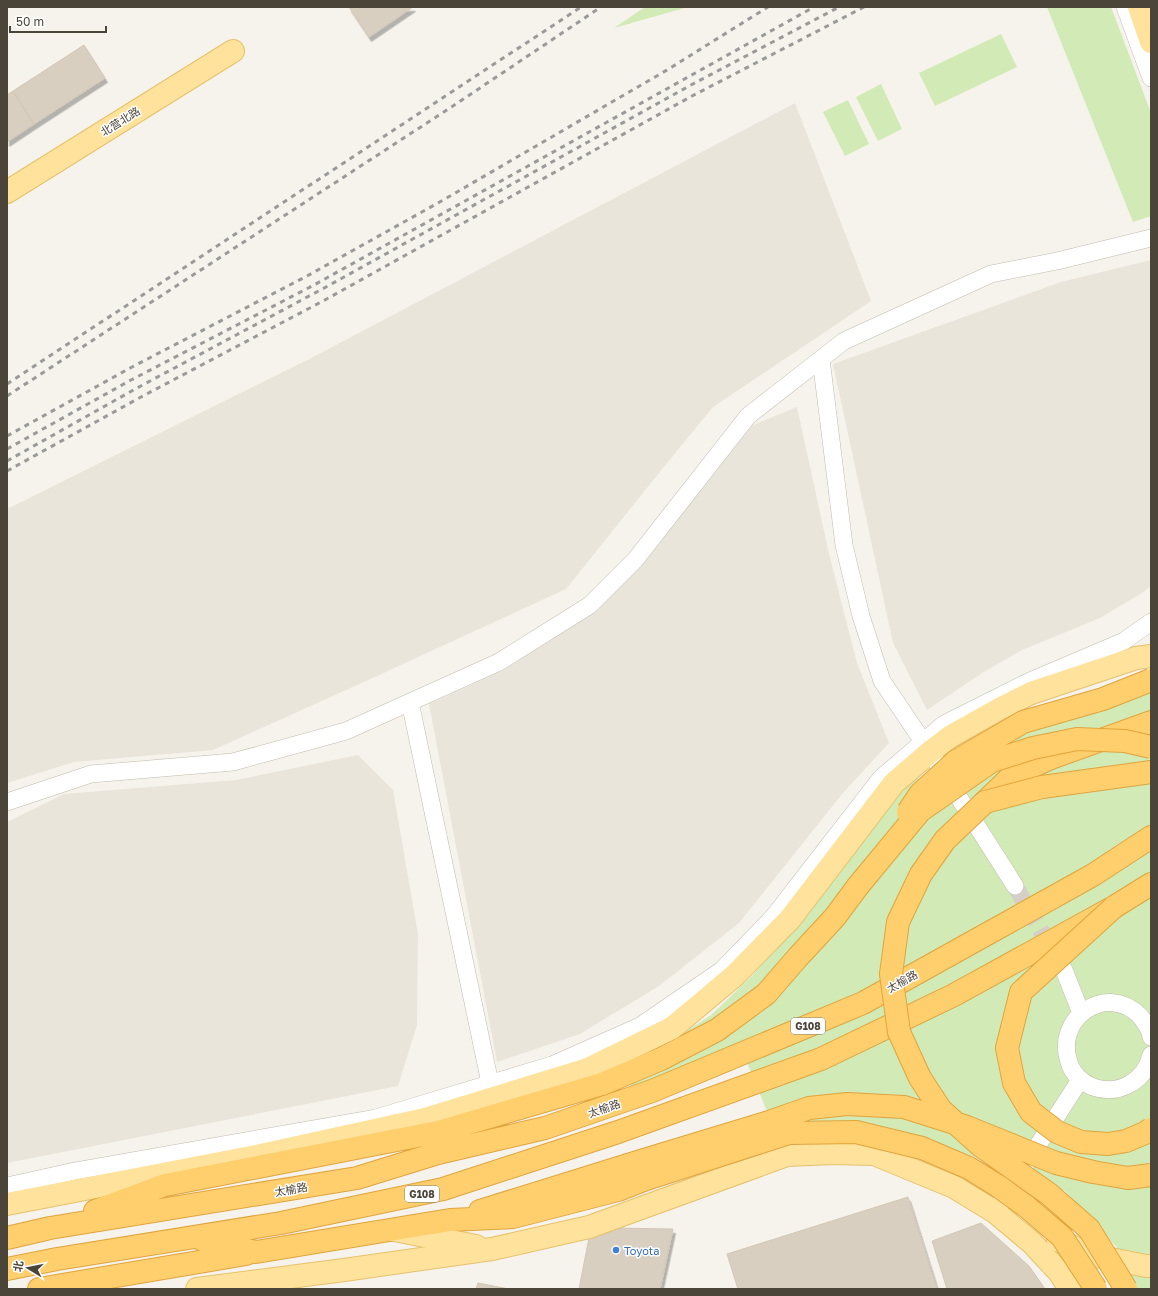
<svg xmlns="http://www.w3.org/2000/svg" width="1158" height="1296" font-family="'Golos Text','Noto Sans SC',sans-serif">
	<style>
		.residential { fill: #eae5da }
		.green { fill: #d2eab5 }
		.building { fill: #d8cfc1; stroke: #d3c7b4; filter: url(#shadow) }
		.lines { fill: none; stroke-linecap: round; stroke-linejoin: round }
		.minor-tunnel { stroke: #d4d0c8; stroke-width: 17; stroke-dasharray: 17 8; stroke-linecap: butt }
		.minor-casing { stroke: #c2bbae; stroke-width: 18 }
		.major-casing { stroke: #e6c16a; stroke-width: 24 }
		.highway-casing { stroke: #e0a43c; stroke-width: 24 }
		.minor { stroke: #fff; stroke-width: 17 }
		.major { stroke: #ffe39c; stroke-width: 22 }
		.highway { stroke: #ffcf6e; stroke-width: 22 }
		.rail { stroke: #9a9a9a; stroke-width: 3; stroke-dasharray: 5 5; stroke-linecap: butt }
		.highway-bridge-casing { stroke: #e0a43c; stroke-width: 24; stroke-linecap: butt }
		.highway-bridge { stroke: #ffcf6e; stroke-width: 22 }
		.shop-dot { fill: #3f7fe0; stroke: #fff; stroke-width: 1.5 }
		.labels { text-anchor: middle; dominant-baseline: central; stroke-width: 3; stroke-linejoin: round; paint-order: stroke }
		.shield { fill: #fff; stroke: #817c74; stroke-width: 1 }
		.shield-label { font-size: 10px; font-weight: bold; fill: #4b4439 }
		.street-label { font-size: 11px; fill: #4b4439; stroke: #fff }
		.shop-label { font-size: 11px; fill: #366cbe; stroke: #fff; text-anchor: start }
	</style>
	<defs>
		<filter id="shadow"><feDropShadow dx="2.5" dy="4.5" stdDeviation="0" flood-color="#0004"/></filter>
	</defs>
	<rect width="100%" height="100%" fill="#f6f3ec"/>
	<path class="residential" d="M795 103 871 301 713 407 654 479 566 589 375 677 213 750 74 762 7 783V509L315 356Z
		M1151 260V586L1142 593 1100 618 1022 650 982 673 927 710 893 643 833 364 1061 282Z
		M797 407 829 554 857 663 889 743 842 794 739 923 659 986 580 1034 497 1062 429 704 504 670 596 609 753 425Z
		M358 755 393 790 418 934 417 1025 398 1086 7 1163V822L64 794 236 780Z"/>
	<path class="green" d="M645 7H688L614 28Z
		M1047 7H1111L1151 113V216L1133 222Z
		M1001 34 1017 67 935 106 919 73Z
		M881 84 902 129 878 141 856 97Z
		M848 100 869 144 845 156 823 112Z
		M1151 691V1289H1134L1120 1251 1065 1191 922 1137 785 1128 766 1109 739 1043 632 1090 622 1059 671 1041 711 1015 751 977 784 938 913 773 930 791 1008 739Z"/>
	<path class="building" d="M349 7H413L369 37Z
		M84 45 105 78 34 124 13 91Z
		M13 91 34 124 7 142V95Z
		M908 1197 937 1289H738L727 1254Z
		M981 1223 1029 1266 1045 1289H947L932 1241Z
		M612 1228 673 1229 660 1289H579L589 1238Z
		M478 1283 509 1289H476Z"/>
	<g class="lines">
		<path class="minor-tunnel" d="M1015 886 1054 953"/>
		<defs>
			<path id="minor" d="M1125 7 1151 78
				M821 359 844 545 861 616 882 681 930 752 1015 886
				M410 702 490 1083
				M7 802 91 774 233 762 346 731 499 662 590 605 635 560 748 416 844 341 991 274 1057 261 1151 238
				M1064 970 1081 1013
				M1151 1037C1150 1029 1145 1022 1140 1016 1107 982 1054 1018 1069 1062 1072 1073 1082 1083 1093 1087 1119 1096 1145 1081 1151 1055
				M7 1186 75 1171 376 1118 552 1065 640 1026 722 970 774 916 881 778 944 724 1030 681 1124 641 1151 622
				M995 1212 1080 1080"/>
			<path id="major" d="M1139 7 1151 42
				M7 192 233 51
				M7 1204 256 1156 425 1119 588 1069 672 1028 734 976 790 919 894 783 930 752 951 736 1001 708 1031 693 1136 658 1151 656
				M394 1230 476 1246
				M1058 1240 1091 1255 1146 1266H1151
				M197 1289 344 1270 492 1249 589 1227 787 1155 833 1153 874 1154 954 1187 995 1212 1032 1243 1059 1272 1070 1289"/>
			<path id="highway" d="M1042 787 1151 772
				M985 802 1013 775 1051 758 1151 722
				M95 1211 165 1185 438 1132 602 1084 661 1059 717 1030 766 994 798 957 835 917 858 886
				M480 1211 644 1160
				M7 1238 50 1228 357 1178 438 1153 545 1128 652 1091 863 1003 1093 875 1151 837
				M203 1240 256 1252 450 1220 513 1217 618 1190 646 1179
				M7 1269 57 1259 281 1223 443 1189 618 1132 821 1059 954 995 1114 907 1151 884
				M39 1289 246 1254"/>
		</defs>
		<use href="#minor" class="minor-casing"/>
		<use href="#major" class="major-casing"/>
		<use href="#highway" class="highway-casing"/>
		<use href="#minor" class="minor"/>
		<use href="#major" class="major"/>
		<use href="#highway" class="highway"/>
		<path class="rail" d="M7 384 581 7
			M7 396 453 106 601 7
			M7 436 132 367 307 276 438 203 667 70 768 7
			M7 449 131 380 314 285 814 7
			M7 461 137 388 326 287 691 85 839 7
			M7 471 141 397 323 301 692 96 864 7"/>
		<defs>
			<path id="highway-bridge" d="M1042 787 985 802 945 840 921 874 898 922 891 974 899 1032 920 1078 941 1110 981 1146 1049 1194 1089 1229 1126 1289
				M908 812 920 794 956 761 1023 722 1103 699 1151 680
				M858 886 920 811 992 761 1033 748 1077 739 1125 741 1151 747
				M1114 907 1021 992 1007 1048 1014 1083 1031 1112 1057 1132 1081 1142 1108 1144 1126 1141 1145 1133 1151 1129
				M644 1160 769 1122 809 1108 847 1104 904 1107 967 1127 1056 1163 1093 1172 1128 1178 1151 1175
				M646 1179 789 1133 856 1132 922 1148 969 1168 998 1186 1027 1207 1062 1237 1096 1289"/>
		</defs>
		<use href="#highway-bridge" class="highway-bridge-casing"/>
		<use href="#highway-bridge" class="highway-bridge"/>
	</g>
	<circle class="shop-dot" cx="616" cy="1250" r="4"/>
	<g class="labels">
		<g class="shield">
			<rect x="791" y="1018" width="34" height="16" rx="3"/>
			<rect x="405" y="1186" width="34" height="16" rx="3"/>
		</g>
		<g class="shield-label">
			<text x="808" y="1026">G108</text>
			<text x="422" y="1194">G108</text>
		</g>
		<g class="street-label">
			<text transform="translate(120 121) rotate(-32)">北营北路</text>
			<text transform="translate(902 981) rotate(-29)">太榆路</text>
			<text transform="translate(604 1108) rotate(-19)">太榆路</text>
			<text transform="translate(291 1189) rotate(-10)">太榆路</text>
		</g>
		<g class="shop-label">
			<text x="624" y="1250">Toyota</text>
		</g>
	</g>
	<rect width="1158" height="1296" fill="none" stroke="#4b4439" stroke-width="16"/>
	<g transform="translate(28 1268) rotate(280)" stroke="#ffffff" stroke-width="3" paint-order="stroke">
	<path d="M0-3L7 15L0 10L-7 15Z" fill="#4b4439"/>
	<text y="-6" font-size="11" font-weight="bold" text-anchor="middle" fill="#4b4439">北</text>
	</g>
	<path d="M10 26v6h96v-6" fill="none" stroke="#4b4439" stroke-width="2"/>
	<text x="16" y="26" font-size="12" fill="#4b4439" stroke="#ffffff" stroke-width="3" paint-order="stroke">50 m</text>
</svg>
